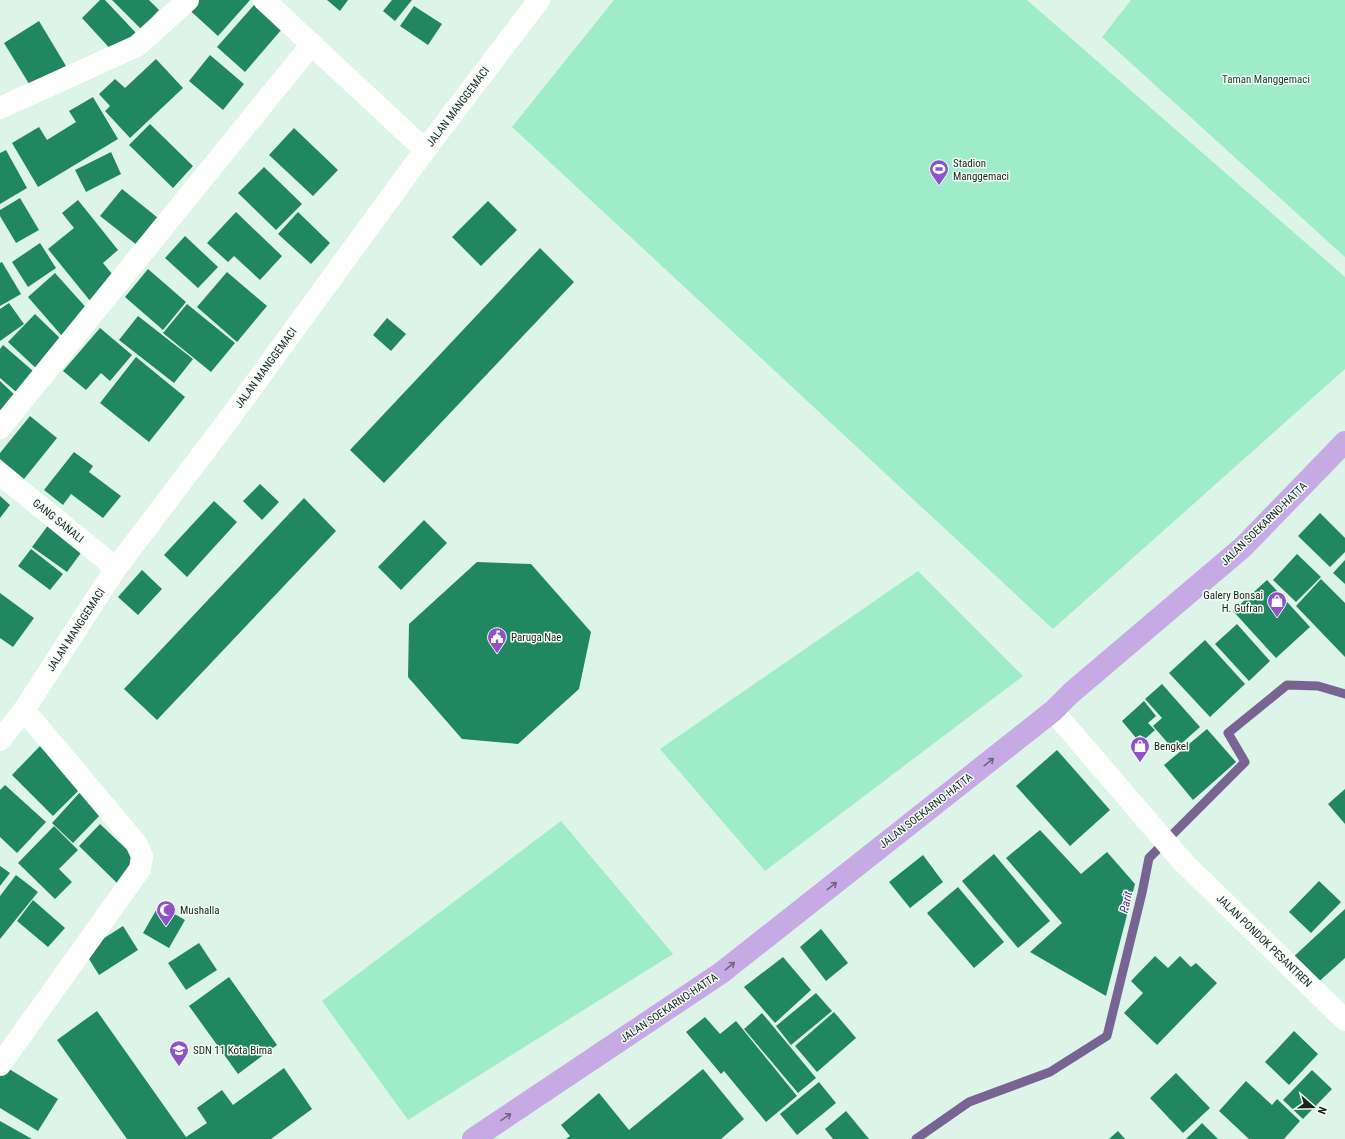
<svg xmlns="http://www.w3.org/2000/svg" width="1345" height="1139" font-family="'Roboto Condensed',sans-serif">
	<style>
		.green { fill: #9fecc8 }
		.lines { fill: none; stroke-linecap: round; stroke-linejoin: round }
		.stream { stroke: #786493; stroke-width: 9 }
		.building { fill: #208762 }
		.minor { stroke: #fff; stroke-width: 22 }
		.trunk { stroke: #c6aae4; stroke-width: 22 }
		.oneway { stroke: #706680 }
		.labels { text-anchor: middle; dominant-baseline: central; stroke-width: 3; stroke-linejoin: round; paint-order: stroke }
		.park-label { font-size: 11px; fill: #143e2d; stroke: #f4fef9 }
		.street-label { font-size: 11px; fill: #19221d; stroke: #f4fef9 }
		.poi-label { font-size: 11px; fill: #19221d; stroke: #f4fef9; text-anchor: start }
		.water-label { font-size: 12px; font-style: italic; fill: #572a7e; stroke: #f4fef9 }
	</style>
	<rect width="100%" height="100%" fill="#ddf4e8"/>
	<path class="green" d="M614 0H1027L1345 277V369L1053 629 512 127Z
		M1131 0H1345V257L1102 37Z
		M918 571 1023 676 765 871 660 749Z
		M561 821 673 954 408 1120 322 1001Z"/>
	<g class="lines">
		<path class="stream" d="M916 1139 969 1102 1050 1072 1107 1036 1142 893 1149 858 1245 762 1228 733 1287 685 1318 686 1345 694"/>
	</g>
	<path class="building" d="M100 0H105L136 33 115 54 82 18Z
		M112 0H149L159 10 141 29Z
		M189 0H250L218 36 184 5Z
		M327 0H348L340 11Z
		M392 0H412L395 21 383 11Z
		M254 5 282 29 245 72 217 47Z
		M414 6 442 24 428 45 400 26Z
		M39 21 66 66 31 87 4 43Z
		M210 55 244 84 223 110 189 81Z
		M156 59 183 88 130 138 105 111 110 106 99 94 115 79 125 88Z
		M93 97 118 139 38 187 12 143 39 127 47 140 76 122 69 111Z
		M150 124 193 166 173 188 129 145Z
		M294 128 338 170 313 196 269 155Z
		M6 150 27 188 0 204V153Z
		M111 152 121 174 86 192 75 170Z
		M264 167 302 204 276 230 238 193Z
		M122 189 163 222 142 249 100 216Z
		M20 198 39 230 16 243 0 216V210Z
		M78 200 118 250 103 263 117 280 91 302 48 249 74 228 62 213Z
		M488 201 517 230 481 266 452 237Z
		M236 212 282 256 260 280 234 256 228 262 207 243Z
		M298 212 330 243 311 264 278 234Z
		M185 236 218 267 198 288 165 258Z
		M40 243 56 268 28 287 12 262Z
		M540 248 574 282 384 483 350 450Z
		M2 262 21 294 0 306V263Z
		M148 269 186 302 163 330 125 297Z
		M227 272 267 306 237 342 197 307Z
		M55 273 90 312 62 336 28 297Z
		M9 303 24 324 0 341V309Z
		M187 304 235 343 211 372 163 333Z
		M35 314 66 344 40 372 8 342Z
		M138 316 193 359 174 383 119 340Z
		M387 318 406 334 391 351 373 335Z
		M100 328 132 355 110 381 101 373 86 390 63 371Z
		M3 345 40 377 22 397 0 378V349Z
		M136 357 185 397 149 442 100 403Z
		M0 381 19 399 0 420Z
		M30 416 57 438 24 479 0 459V453Z
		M74 452 93 466 89 472 121 496 103 518 71 494 63 505 44 490Z
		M260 484 279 502 262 520 243 501Z
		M0 496 10 505 0 518Z
		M304 498 336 531 157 720 124 689Z
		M214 501 237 522 187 577 164 555Z
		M1320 513 1345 538V552L1330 567 1298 536Z
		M424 520 447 543 401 590 378 567Z
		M49 524 83 550 67 572 32 547Z
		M31 549 63 574 50 590 18 566Z
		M1297 554 1321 577 1296 602 1273 580Z
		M1345 560V584L1333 573Z
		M477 562 531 564 591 632 579 689 518 744 462 739 408 677 409 624Z
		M142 570 162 589 138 615 118 597Z
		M1321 579 1345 603V657L1296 606Z
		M1267 580 1310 627 1276 658 1233 611Z
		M0 593 34 618 13 647 0 638Z
		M1237 624 1270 661 1249 681 1215 644Z
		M1205 640 1245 684 1210 717 1169 673Z
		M1162 684 1200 727 1174 750 1153 726 1162 718 1145 699Z
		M1144 701 1156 716 1148 723 1155 730 1145 739 1140 735 1136 738 1122 721Z
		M1207 729 1236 762 1193 800 1164 765Z
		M41 745 83 786 53 816 12 775Z
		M1057 750 1110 810 1070 846 1016 786Z
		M5 785 46 822 17 853 0 837V790Z
		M1345 789V824L1328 804Z
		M82 790 104 811 73 843 52 823Z
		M100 824 139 861 117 883 79 846Z
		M54 826 78 850 59 869 72 882 55 899 18 863Z
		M1040 830 1081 874 1107 852 1135 884 1106 996 1030 952 1062 923 1006 858Z
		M994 854 1050 921 1018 948 962 881Z
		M923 855 943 882 910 908 889 882Z
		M0 866 10 873 0 886Z
		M16 875 38 892 0 939V896Z
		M1319 881 1341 902 1311 933 1289 912Z
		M958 887 1004 942 974 968 927 913Z
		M33 900 65 928 48 947 17 921Z
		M159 905 185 920 169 948 143 933Z
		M1345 909V958L1314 986 1290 960Z
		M123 926 138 950 99 975 84 951Z
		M821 929 848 963 826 981 800 947Z
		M199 943 217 970 186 990 168 963Z
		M1155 956 1168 968 1180 956 1191 967 1196 963 1217 983 1157 1045 1124 1013 1143 993 1131 981Z
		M783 957 811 990 775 1023 744 987Z
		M229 977 277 1045 238 1074 189 1006Z
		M816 993 832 1011 791 1045 776 1026Z
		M97 1011 186 1137 207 1123 197 1108 222 1090 233 1105 284 1068 312 1109 271 1139H127L57 1040Z
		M834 1012 856 1038 817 1072 795 1046Z
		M762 1013 816 1078 798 1093 744 1029Z
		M705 1017 720 1034 736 1021 797 1096 766 1122 724 1071 721 1074 686 1032Z
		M1294 1031 1318 1054 1289 1085 1265 1062Z
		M1 1064 58 1099 38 1131 0 1108V1066Z
		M703 1069 744 1119 721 1139H566L570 1136 561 1125 599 1093 629 1130Z
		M1312 1070 1332 1089 1303 1119 1283 1100Z
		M1176 1073 1210 1108 1183 1133 1150 1098Z
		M1246 1081 1272 1105 1277 1099 1300 1121 1284 1139H1249L1219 1111Z
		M819 1082 836 1103 797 1135 780 1114Z
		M846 1111 869 1139H833L825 1129Z
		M0 1121 32 1139H0Z
		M1202 1123 1218 1139H1186Z
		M1118 1131 1125 1139H1109Z"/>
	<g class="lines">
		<path class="minor" d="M264 0 425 150
			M0 108 137 46 188 0
			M0 428 312 44
			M0 474 116 568
			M1053 711 1183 862 1345 1020
			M0 740 24 710 116 568 226 423 425 150 539 0
			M0 1065 140 869 142 856 136 843 24 710"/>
		<path class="trunk" d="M473 1139 721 973 1053 711 1071 693 1243 547 1345 442"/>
	</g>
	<defs><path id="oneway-shaft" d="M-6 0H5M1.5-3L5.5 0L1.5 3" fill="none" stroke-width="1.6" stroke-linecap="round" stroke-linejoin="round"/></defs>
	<g class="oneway">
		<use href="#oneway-shaft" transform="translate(989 762) rotate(-38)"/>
		<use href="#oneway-shaft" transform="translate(832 886) rotate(-38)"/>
		<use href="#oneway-shaft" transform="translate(730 966) rotate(-39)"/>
		<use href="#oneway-shaft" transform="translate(506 1117) rotate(-34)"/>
	</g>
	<defs>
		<symbol id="stadium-pin" viewBox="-11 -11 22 30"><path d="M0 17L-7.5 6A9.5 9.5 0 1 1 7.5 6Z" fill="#9052c9" stroke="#f4fef9"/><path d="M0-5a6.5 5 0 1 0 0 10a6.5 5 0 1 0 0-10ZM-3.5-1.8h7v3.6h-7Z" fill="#fff"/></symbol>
		<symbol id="shop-pin" viewBox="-11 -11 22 30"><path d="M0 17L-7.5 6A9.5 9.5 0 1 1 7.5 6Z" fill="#9052c9" stroke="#f4fef9"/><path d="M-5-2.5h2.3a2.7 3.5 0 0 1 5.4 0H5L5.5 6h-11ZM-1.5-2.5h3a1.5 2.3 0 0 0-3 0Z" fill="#fff"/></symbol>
		<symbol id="civic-pin" viewBox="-11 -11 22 30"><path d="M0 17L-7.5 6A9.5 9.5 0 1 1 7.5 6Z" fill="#9052c9" stroke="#f4fef9"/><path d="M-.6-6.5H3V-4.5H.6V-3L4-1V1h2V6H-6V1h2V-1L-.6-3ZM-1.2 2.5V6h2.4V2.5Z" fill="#fff"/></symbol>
		<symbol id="mosque-pin" viewBox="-11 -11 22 30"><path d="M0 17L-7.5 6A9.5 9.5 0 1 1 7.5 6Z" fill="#9052c9" stroke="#f4fef9"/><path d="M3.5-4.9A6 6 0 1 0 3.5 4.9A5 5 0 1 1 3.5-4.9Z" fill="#fff"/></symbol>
		<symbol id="school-pin" viewBox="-11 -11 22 30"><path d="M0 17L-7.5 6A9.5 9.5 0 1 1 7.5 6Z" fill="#9052c9" stroke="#f4fef9"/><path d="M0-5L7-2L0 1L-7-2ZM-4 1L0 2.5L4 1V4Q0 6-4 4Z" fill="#fff"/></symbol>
	</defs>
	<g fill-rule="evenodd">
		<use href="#stadium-pin" x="928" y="158" width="22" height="30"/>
		<use href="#shop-pin" x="1266" y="590" width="22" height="30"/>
		<use href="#civic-pin" x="486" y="626" width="22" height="30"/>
		<use href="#shop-pin" x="1129" y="735" width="22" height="30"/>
		<use href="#mosque-pin" x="155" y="899" width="22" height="30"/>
		<use href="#school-pin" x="168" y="1039" width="22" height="30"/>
	</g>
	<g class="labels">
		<g class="park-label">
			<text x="1266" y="79">Taman Manggemaci</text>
		</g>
		<g class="street-label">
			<text transform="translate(458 107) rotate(-53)">JALAN MANGGEMACI</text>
			<text transform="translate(266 368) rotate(-54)">JALAN MANGGEMACI</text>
			<text transform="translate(58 521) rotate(39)">GANG SANALI</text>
			<text transform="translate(1264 524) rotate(-44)">JALAN SOEKARNO-HATTA</text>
			<text transform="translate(76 630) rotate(-57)">JALAN MANGGEMACI</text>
			<text transform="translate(926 811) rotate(-38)">JALAN SOEKARNO-HATTA</text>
			<text transform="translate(1264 941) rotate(44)">JALAN PONDOK PESANTREN</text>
			<text transform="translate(669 1008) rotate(-34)">JALAN SOEKARNO-HATTA</text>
		</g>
		<g class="poi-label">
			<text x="953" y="163">Stadion<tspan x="953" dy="13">Manggemaci</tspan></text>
			<text x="1263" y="595" text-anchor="end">Galery Bonsai<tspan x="1263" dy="13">H. Gufran</tspan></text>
			<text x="511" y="637">Paruga Nae</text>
			<text x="1154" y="746">Bengkel</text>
			<text x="180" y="910">Mushalla</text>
			<text x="193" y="1050">SDN 11 Kota Bima</text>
		</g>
		<g class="water-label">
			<text transform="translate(1126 902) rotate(-77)">Parit</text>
		</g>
	</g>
	<g transform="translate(1313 1107) rotate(110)" stroke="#f4fef9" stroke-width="3" paint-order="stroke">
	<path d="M0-3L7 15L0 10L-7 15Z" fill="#19221d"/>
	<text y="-6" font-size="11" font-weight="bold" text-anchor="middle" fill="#19221d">N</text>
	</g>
</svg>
